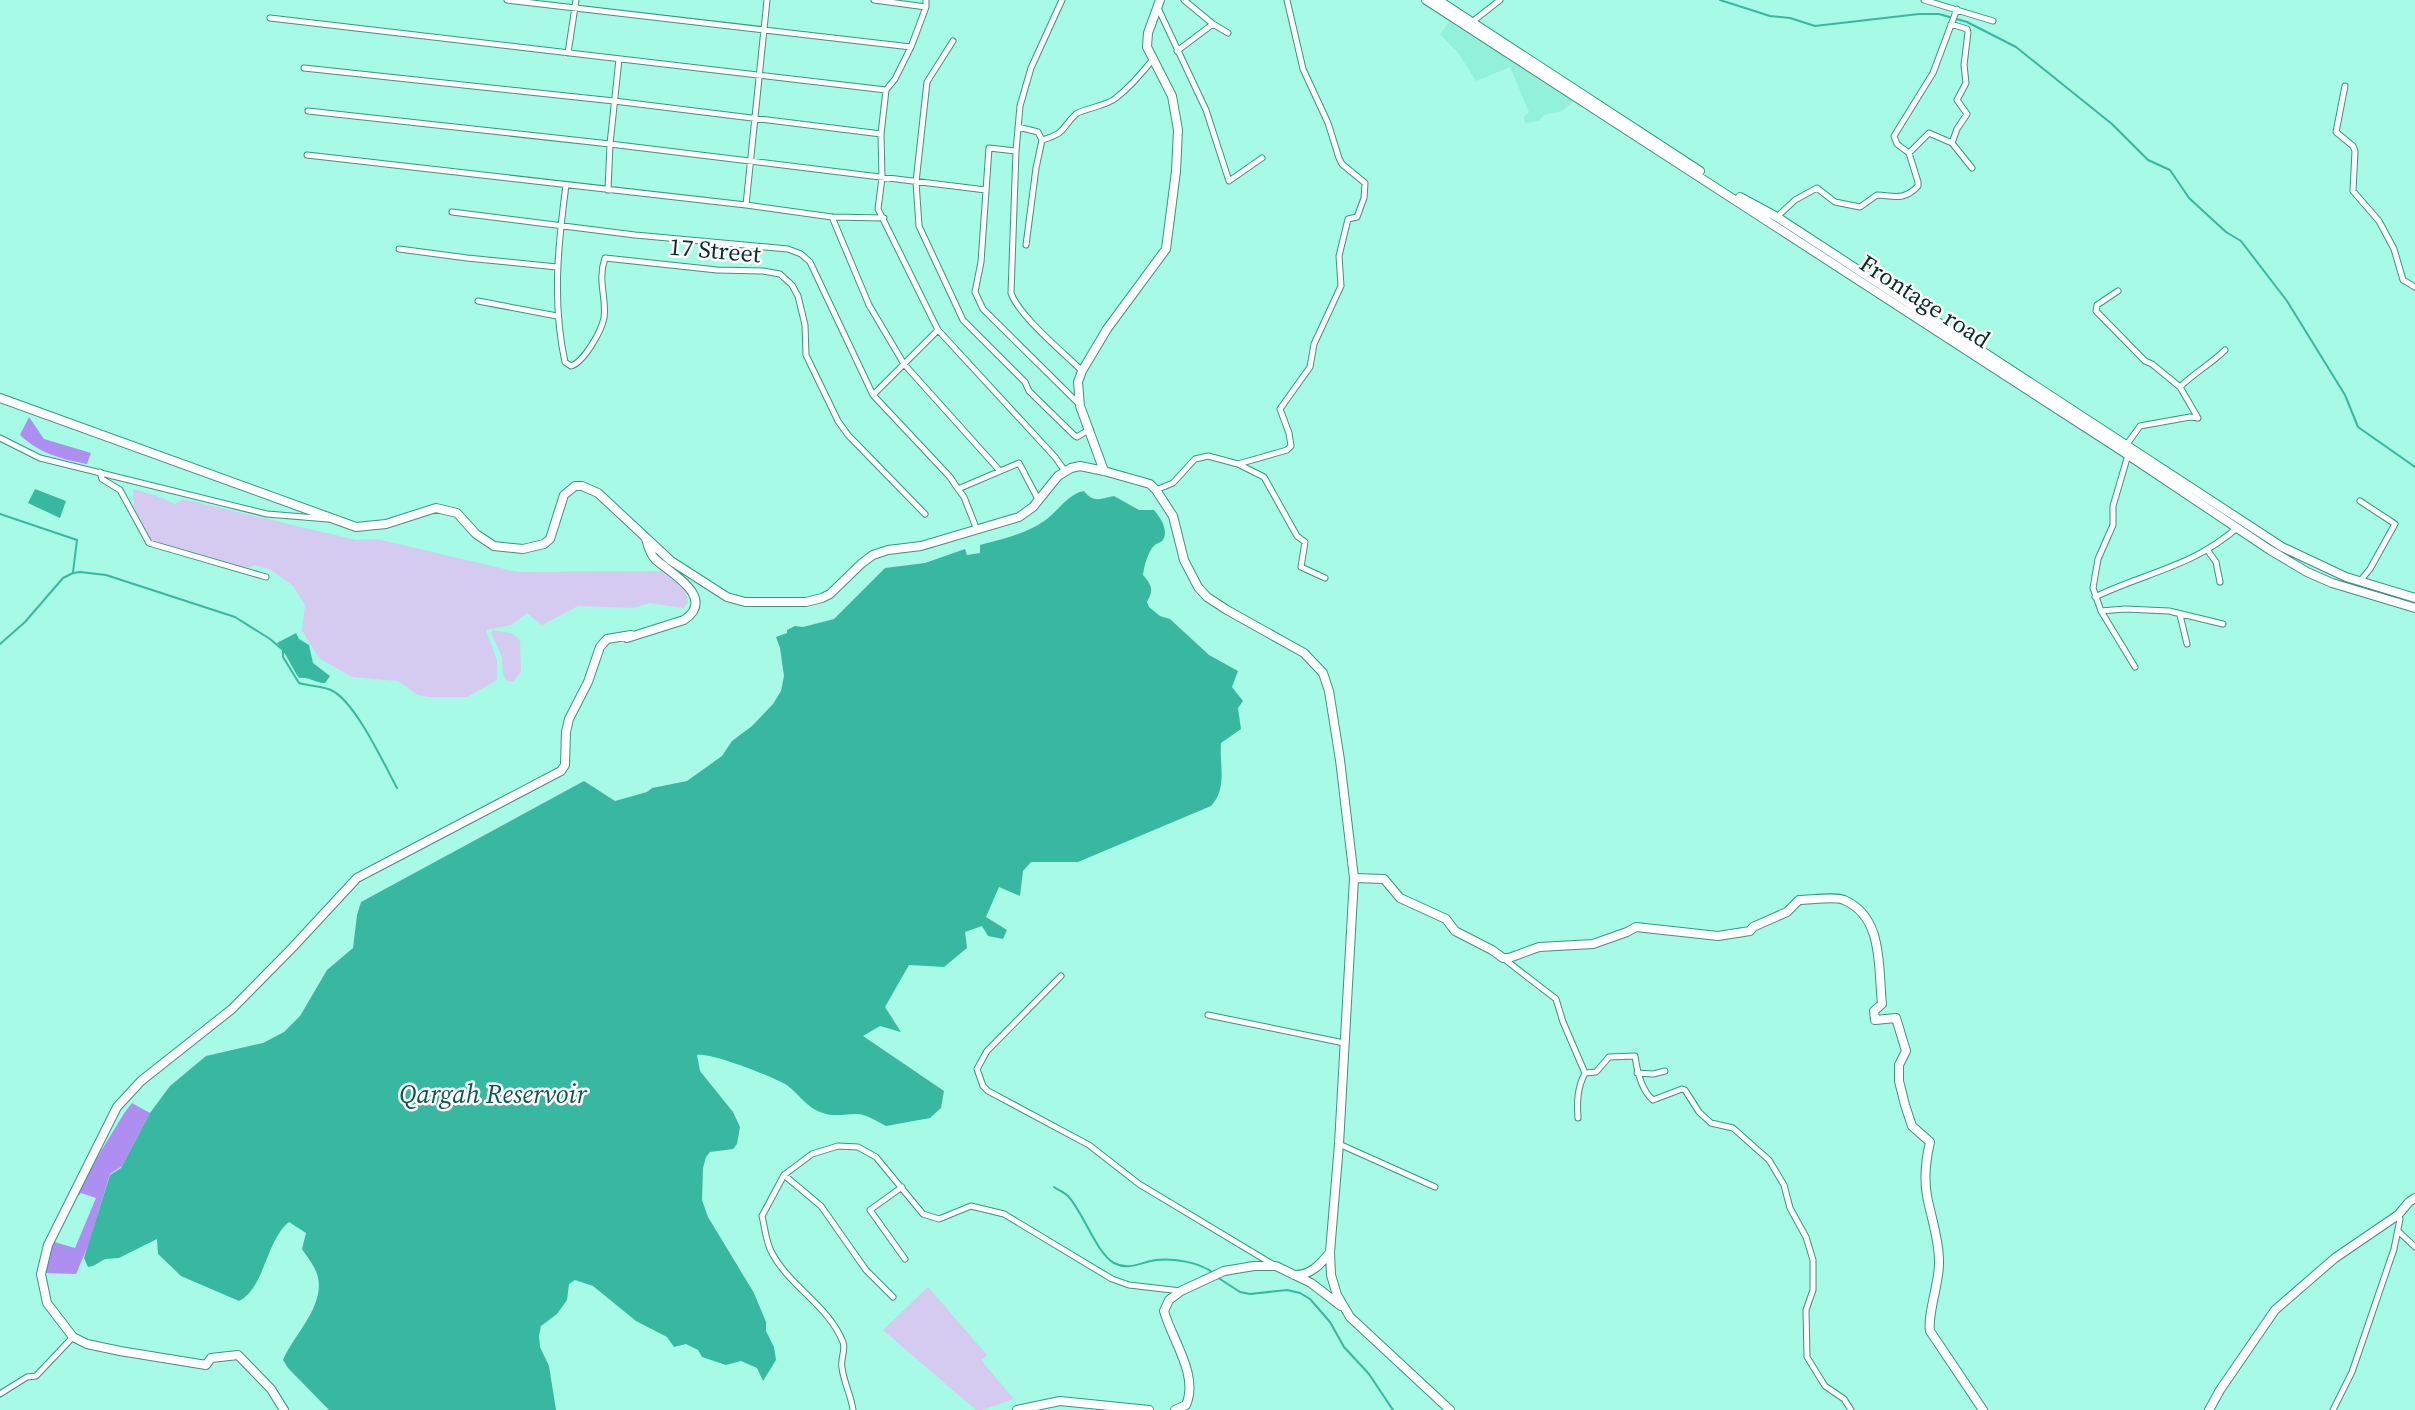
<svg xmlns="http://www.w3.org/2000/svg" width="2415" height="1410" font-family="'Source Serif 4',serif">
	<style>
		.built { fill: #92f1db }
		.green { fill: #d5cbf1 }
		.forest { fill: #af8ef2 }
		.water { fill: #38b8a0 }
		.lines { fill: none; stroke-linecap: round; stroke-linejoin: round }
		.stream { stroke: #38b8a0; stroke-width: 2 }
		.street-casing { stroke: #3d9280; stroke-width: 7 }
		.secondary-casing { stroke: #3d9280; stroke-width: 10 }
		.street { stroke: #fff; stroke-width: 5 }
		.secondary { stroke: #fff; stroke-width: 8 }
		.labels { text-anchor: middle; dominant-baseline: central; stroke-width: 5; stroke-linejoin: round; paint-order: stroke }
		.street-label { font-size: 24px; fill: #092e27; stroke: #fff }
		.water-label { font-size: 26px; font-style: italic; fill: #0e5549; stroke: #fff }
	</style>
	<rect width="100%" height="100%" fill="#a6fae6"/>
	<path class="built" d="M1449 22 1575 100 1562 111 1544 115 1539 121 1525 123 1524 117 1529 112 1510 67 1476 81 1459 54 1440 34Z"/>
	<path class="green" d="M133 489 155 495 175 504 183 499 356 540 377 539 518 572 664 571 685 589 688 602 684 608 649 603 633 608 578 606 542 625 527 613 511 625 486 630 497 660V680L467 697H428L418 695 398 681 352 677 319 658 302 631 305 605 293 586 271 570 255 565 248 568 153 544 134 507Z
		M493 630 512 633 520 640 521 672 513 682 507 681 503 674 502 657 491 633Z
		M928 1287 987 1355 981 1360 1014 1399 982 1410H976L883 1330Z"/>
	<path class="forest" d="M29 417 44 439 91 453 87 464C61 459 39 453 20 435Z
		M132 1103 150 1113 122 1166 110 1174 88 1246 76 1274 46 1273 51 1241 75 1248 96 1198 81 1193 67 1206 125 1112Z"/>
	<path class="water" d="M35 489 66 501 60 518 28 503Z
		M1084 491C1093 503 1101 499 1114 496L1139 510H1154C1160 517 1170 531 1162 541 1159 543 1155 544 1152 548 1147 556 1144 566 1143 575 1152 586 1154 589 1147 602L1149 607 1160 616 1170 619 1209 655 1238 671 1232 687 1243 701 1238 708 1241 729 1221 743C1219 765 1228 788 1211 806L1078 862H1031L1023 871 1020 896 999 887 986 917 1007 930 1003 939 988 936 982 926 965 932 967 948 944 967 909 965 885 1007 901 1032 880 1026 863 1036 944 1091 941 1108 930 1118 886 1126C876 1121 867 1114 856 1114 845 1114 834 1117 823 1113 806 1108 799 1093 785 1084 771 1076 710 1052 697 1055L700 1071 733 1112 740 1127 737 1144 733 1149 710 1152 706 1157 703 1168 702 1200 708 1217 754 1293 766 1322V1331L774 1347 776 1360 763 1381 757 1368 741 1361 726 1365 702 1357 698 1350 686 1344 674 1347 667 1337 636 1321 593 1286 575 1280 569 1284 567 1300 557 1314 541 1326 539 1336 540 1347 549 1366 556 1410H329L288 1368 283 1360C293 1335 327 1305 317 1274 314 1265 307 1257 302 1249L306 1233 289 1222C266 1240 265 1288 239 1301L181 1276 158 1254 157 1239 119 1258 105 1259 93 1266 88 1267 84 1258 110 1175 121 1168 150 1113 170 1086 206 1056 263 1043 284 1032 300 1016 327 970 353 948 357 915 361 902 584 781 615 801 647 792 652 788 687 781 722 756 732 741 752 726 773 704 781 691 784 676 780 648 776 637 787 633V630L795 626 803 627 834 619 885 568 925 563 965 549 967 555 980 553V545C1001 539 1026 534 1044 521 1058 512 1067 494 1084 491Z
		M296 633 299 639 309 645 313 663 330 676 325 683C316 683 308 676 299 678 292 668 285 651 277 643Z"/>
	<g class="lines">
		<path class="stream" d="M1720 0 1770 16 1790 18 1815 26 1919 14H1939L1967 22 2016 47 2112 124 2148 160 2170 170 2189 198 2226 232 2241 241 2287 301 2345 395 2358 427 2415 467
			M0 514 77 540 73 572
			M0 644 25 622 63 578 73 573 80 572 106 575 235 617 270 639 283 650V657L299 683C309 686 321 686 331 690 355 701 384 764 397 788
			M1054 1187C1058 1190 1064 1192 1068 1196 1083 1212 1097 1254 1114 1263 1129 1271 1141 1262 1156 1260 1172 1258 1200 1262 1213 1273
			M1217 1277 1240 1292 1250 1294 1287 1290 1300 1293 1310 1299 1330 1322 1344 1347 1369 1374 1393 1410"/>
		<defs>
			<path id="street" d="M507 0 911 47
				M767 0 746 205 832 217 884 218
				M874 0 926 7
				M926 0V7L911 47 895 79 886 90 881 134 882 178 878 209 938 330 1055 457 1065 471
				M1062 0 1031 68 1020 106 1016 151 1011 293C1019 316 1063 352 1082 371
				M1184 0 1213 24 1228 33
				M1924 0 1993 21
				M1158 8 1206 110 1229 181 1262 158
				M270 18 886 90
				M1472 22 1500 0
				M1951 24 1967 29 1968 32 1964 65 1966 83 1957 100 1967 114 1957 129 1952 143
				M953 41 927 82 916 182 919 226 963 320 1025 382 1029 391 1074 435 1077 437 1090 429
				M1177 51 1213 24
				M568 53 576 0
				M304 68 614 101 881 134
				M2345 86 2336 132 2353 146 2355 151 2353 191 2379 221 2394 249 2403 280 2415 287
				M308 111 610 144 986 190
				M1018 127 1038 132 1042 140
				M1042 140C1068 132 1060 129 1076 114 1082 109 1107 106 1116 98 1130 87 1143 72 1154 58
				M1016 151 989 148 981 262 975 292 983 309 1079 404
				M1909 153 1897 144 1894 136 1933 73 1957 9
				M307 155 746 205
				M566 185C558 245 552 303 565 362L571 366C584 362 601 332 604 318 607 298 597 281 605 258L717 270 763 271 780 274 792 285 798 296 805 325 806 355 838 421 848 435 925 514
				M608 190 610 144 619 59
				M452 212 635 235 788 249 801 254 810 262 873 395 950 477 958 489
				M832 217 869 305 904 364 1000 471
				M1777 217 1795 200 1817 188 1835 202 1860 207 1877 195C1894 196 1904 201 1918 186V182L1909 153 1929 133 1952 143 1972 168
				M1026 245 1036 168 1042 140
				M399 249 467 258 557 267
				M2118 291 2097 305 2096 311 2145 361 2152 364 2180 387
				M478 301 557 316
				M873 395 938 330
				M0 438 40 458 267 514 328 519
				M2125 447 2140 426 2190 417 2198 418 2180 387C2194 373 2211 364 2225 350
				M2128 455 2113 506V525L2098 559 2093 588 2101 611 2135 667
				M1238 464 1287 450 1291 446 1289 433 1280 409 1310 367 1314 344 1341 286 1339 256 1348 219 1357 217 1364 198 1365 183 1342 164 1339 158 1328 123 1303 69 1287 0
				M100 472 102 479 120 490 149 543 266 577
				M1156 490 1173 483 1195 459 1208 456 1238 464 1264 477 1297 536 1305 542 1301 567 1325 578
				M2360 501 2395 524 2370 569 2360 581
				M977 530 964 497 958 489 1019 463 1039 501
				M2208 551 2216 562 2220 582
				M2095 597C2147 572 2192 567 2237 528
				M2101 611 2125 609 2169 611 2223 624
				M2180 615 2187 644
				M1503 958 1556 999 1563 1022 1585 1073C1577 1089 1577 1101 1578 1118
				M1061 976 987 1051 977 1069 983 1086 988 1091 1089 1145 1139 1184 1274 1265
				M1208 1015 1344 1043
				M1585 1073 1596 1072 1609 1057 1635 1056C1637 1071 1641 1090 1653 1100L1682 1089 1685 1090 1699 1112 1711 1123 1733 1128 1769 1160 1784 1185 1790 1208 1806 1237 1813 1260V1290L1806 1310 1807 1357 1825 1386 1844 1399 1851 1410
				M1637 1073 1653 1074 1665 1071
				M1339 1144 1435 1187
				M784 1175 821 1206 866 1270 893 1297
				M902 1187 870 1210 905 1259
				M2398 1231 2415 1247
				M0 1394 27 1377 36 1376 73 1337
				M853 1410C851 1395 844 1383 842 1368 840 1359 846 1351 843 1342 828 1305 790 1287 772 1253 766 1243 765 1228 762 1216L784 1175 812 1154 838 1146 858 1147 876 1157 923 1214 939 1219 971 1206 1004 1214 1112 1279 1129 1285 1181 1291
				M2333 1410 2352 1372 2394 1249 2400 1219 2398 1215"/>
			<path id="secondary" d="M1426 0 2122 451 2270 550 2307 572 2332 583 2415 608
				M1438 0 1700 171
				M1740 197 1777 217 2282 547 2346 577 2415 598
				M0 398 356 527 386 524 436 508 457 513 476 534 494 546 523 549 544 544 550 539 564 495 575 486H582L598 493 671 561 727 597 745 602H806L822 598 830 594 862 563 873 555 888 550 921 546 1019 517 1033 507 1058 476 1071 468 1080 466 1104 471 1150 484 1156 490 1173 516 1184 560 1198 587 1207 597 1227 610 1304 653 1323 673 1329 691 1340 760 1354 878 1339 1144 1330 1252 1331 1275 1337 1295 1350 1317 1450 1410
				M1104 471 1080 406 1078 382 1082 371 1107 329 1166 249 1176 171 1178 130 1172 96 1147 47 1148 33 1160 0
				M627 638 684 620C717 597 670 573 655 559 650 554 648 546 646 539
				M1354 878 1384 879 1400 898 1446 919 1455 931 1492 950 1503 958H1509L1539 947 1593 944 1627 932 1636 927 1718 936 1750 931 1753 927 1787 912 1799 900C1810 900 1836 896 1844 900 1884 917 1878 968 1882 1004L1874 1011 1875 1020 1896 1018 1906 1051 1899 1065V1081L1905 1105 1912 1126 1930 1142C1926 1159 1924 1179 1927 1196 1931 1217 1939 1239 1939 1261 1940 1282 1927 1314 1930 1331L1983 1410
				M1294 1275C1310 1276 1321 1264 1330 1252
				M284 1410 271 1389 238 1355 211 1358 206 1365 120 1351 87 1344 73 1337 47 1303 41 1274 48 1245 117 1107 141 1081 232 1009 293 947 357 878 561 771 565 765 566 732 569 719 588 682 600 647 607 639 631 635
				M1017 1410 1060 1401 1149 1410
				M1175 1410 1186 1405C1199 1375 1172 1340 1164 1311L1169 1300 1181 1291 1224 1271 1254 1266H1276L1311 1283 1341 1306
				M2209 1410 2220 1390 2275 1310 2335 1258 2398 1215 2409 1202 2415 1198"/>
		</defs>
		<use href="#street" class="street-casing"/>
		<use href="#secondary" class="secondary-casing"/>
		<use href="#street" class="street"/>
		<use href="#secondary" class="secondary"/>
	</g>
	<g class="labels">
		<g class="street-label">
			<text transform="translate(715 250) rotate(5)">17 Street</text>
			<text transform="translate(1925 301) rotate(33)">Frontage road</text>
		</g>
		<g class="water-label">
			<text x="493" y="1094">Qargah Reservoir</text>
		</g>
	</g>
</svg>
